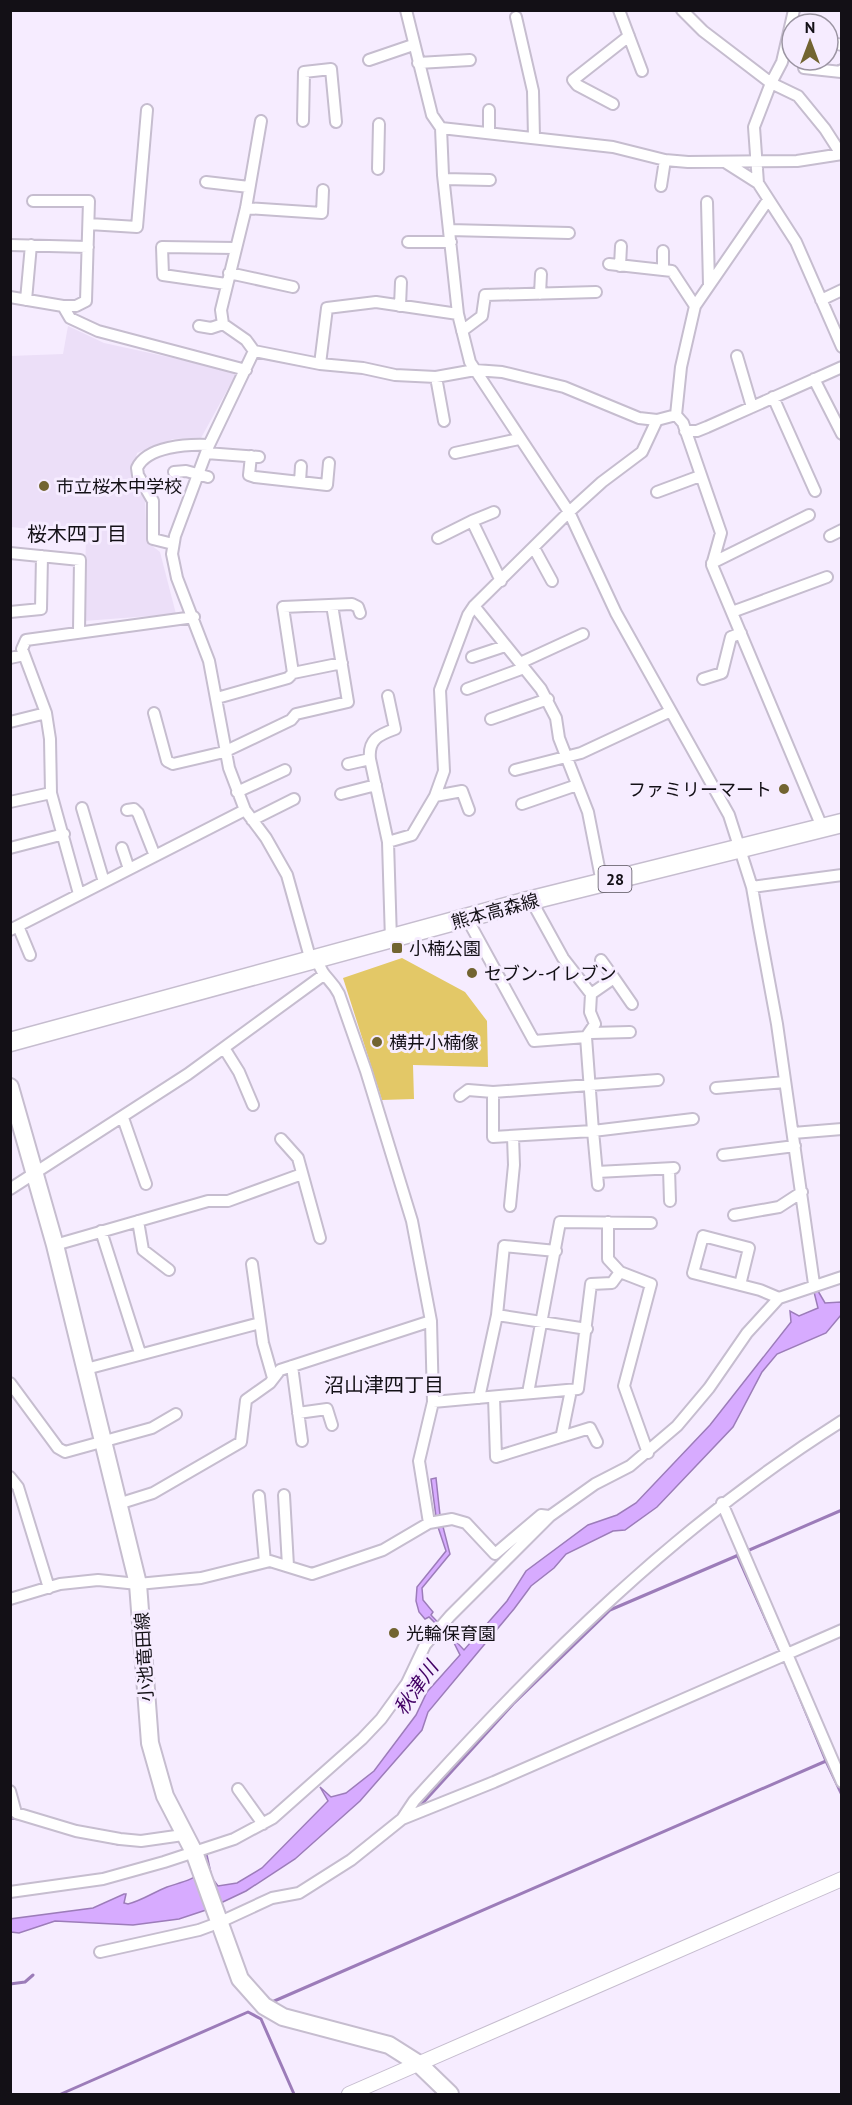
<svg xmlns="http://www.w3.org/2000/svg" width="852" height="2105" font-family="'PT Sans','Noto Sans JP',sans-serif">
	<style>
		.built { fill: #ecdff8 }
		.green { fill: #e3c867 }
		.water { fill: #d7abff; stroke: #9c7cb9; stroke-width: 1.5 }
		.lines { fill: none; stroke-linecap: round; stroke-linejoin: round }
		.stream { stroke: #9c7cb9; stroke-width: 3 }
		.minor-casing { stroke: #c6bdcf; stroke-width: 14 }
		.tertiary-casing { stroke: #c6bdcf; stroke-width: 16 }
		.secondary-casing { stroke: #c6bdcf; stroke-width: 20 }
		.primary-casing { stroke: #c6bdcf; stroke-width: 21 }
		.minor { stroke: #fff; stroke-width: 10 }
		.tertiary { stroke: #fff; stroke-width: 14 }
		.secondary { stroke: #fff; stroke-width: 16 }
		.primary { stroke: #fff; stroke-width: 18 }
		.poi-dot { fill: #726431; stroke: #f6ecff; stroke-width: 2 }
		.labels { text-anchor: middle; dominant-baseline: central; stroke-width: 6; stroke-linejoin: round; paint-order: stroke }
		.shield { fill: #f6ecff; stroke: #57525c; stroke-width: 1.5 }
		.shield-label { font-size: 16px; font-weight: bold; fill: #131016 }
		.poi-label { font-size: 18px; fill: #131016; stroke: #f6ecff; text-anchor: start }
		.street-label { font-size: 18px; fill: #131016; stroke: #f6ecff }
		.neighbourhood-label { font-size: 20px; fill: #131016; stroke: #f6ecff }
		.water-label { font-size: 20px; font-style: italic; fill: #420065; stroke: #f6ecff }
	</style>
	<rect width="100%" height="100%" fill="#f6ecff"/>
	<path class="built" d="M68 326 104 343 237 372 201 438 173 439 137 453 132 474 145 500 147 542 160 552 176 614 84 621 86 535 11 527 10 356 63 354Z"/>
	<path class="green" d="M402 958 465 992 487 1021 488 1067 413 1065 414 1099 382 1100 343 978Z"/>
	<path class="water" d="M818 1291 825 1303 841 1302V1315L826 1333 777 1354 762 1372 733 1427 657 1507 625 1530 613 1531 566 1554 554 1568 531 1586 514 1609 428 1712 422 1730 360 1801 295 1859 246 1891 206 1910 179 1919 133 1925 55 1921 19 1933 11 1932 10 1919 93 1908 124 1894H126L124 1903 128 1904C143 1900 154 1892 167 1887 182 1882 193 1880 206 1870L204 1856 207 1855 212 1878 218 1886 237 1883 262 1868 328 1801 320 1787 331 1797 346 1793 374 1771 416 1715 427 1692 460 1655 453 1641 429 1617 425 1619 419 1612 416 1601 417 1587 446 1551 437 1524 431 1479 436 1478 440 1515 450 1554 422 1588 423 1600 433 1612 431 1615 464 1650 507 1601 526 1571 588 1525 617 1515 636 1503 710 1425 791 1322 790 1311 799 1316 818 1308 814 1292Z"/>
	<g class="lines">
		<path class="stream" d="M747 1551 842 1510
			M737 1555 779 1649
			M826 1761 842 1795
			M421 1805 513 1704 610 1610 741 1554
			M10 1818 20 1819
			M105 1841 118 1844
			M10 1984 25 1982 33 1975
			M272 2002 826 1761 795 1686
			M61 2094 248 2012 261 2019 294 2094"/>
		<defs>
			<path id="minor" d="M406 10 432 115 441 128 613 147 665 160 688 162 797 161 842 154
				M619 10 642 71
				M682 10 703 31 771 83 754 127 758 183 796 242 842 347
				M794 10 782 62 771 83 798 96 825 129 841 154
				M516 17 533 91 534 138
				M828 42 842 45
				M369 60 413 45
				M418 63 470 60
				M804 68 841 72 842 70
				M613 104 577 85 573 80 629 36
				M489 110V133
				M261 121 246 208 221 310 223 324 246 340 254 351 320 364 363 368 395 375 436 377 475 370 502 372 564 387 639 418 657 420 676 415
				M303 121 304 72 331 69 336 122
				M441 128 443 175 458 314 470 362 569 512 616 613 729 815 752 887 759 927 777 1024 814 1284
				M725 162 758 183
				M378 169 379 124
				M444 179 490 180
				M206 182 249 187
				M661 186 665 160
				M768 200 695 306 681 367 676 415 683 423 721 533 712 565 822 827
				M33 201H89L86 301 76 306H63
				M707 202 709 285
				M246 208 322 213 323 190
				M89 224 137 227 147 110
				M449 230 569 233
				M408 242H451
				M10 245 88 247
				M609 264 672 271 695 306
				M620 266 621 246
				M663 270V251
				M229 273 293 287
				M226 284 163 275 162 247 235 248
				M540 294 541 274
				M10 297 63 306 70 318 98 331 246 370
				M26 300 31 245
				M821 300 842 290
				M400 306 401 282
				M199 326 211 328 223 324
				M462 331 482 316 485 295 596 292
				M254 351 209 445 175 536 172 554 177 578 209 661 229 768 245 810 266 838 287 875 311 961
				M737 356 752 407
				M320 364 327 308 376 302 458 314
				M436 377 444 421
				M814 379 842 434
				M773 397 815 491
				M685 431H697L707 427 842 367
				M206 453 259 457
				M455 453 519 439
				M251 456 249 475 255 477 300 482 301 466
				M174 472 186 471 208 477
				M300 482 327 485 329 463
				M657 492 700 476
				M472 521 494 512
				M830 536 842 530
				M438 538 472 521 501 581
				M173 544 153 539V501L138 475 137 468C147 446 188 444 209 445
				M534 548 552 581
				M10 553 80 560 79 631
				M712 563 809 515
				M474 606 541 689 556 718 559 738 588 812 602 883
				M10 612 41 609 42 556
				M732 612 827 577
				M472 657 505 646
				M10 658 24 655
				M520 663 583 634
				M293 673 342 663
				M703 679 722 673 731 637 741 633
				M467 689 524 668
				M217 698 288 678 293 673 283 607 352 604 358 607 360 613
				M46 713 50 739 51 793 79 894
				M154 713 167 761 173 764 224 752 291 720 296 714 348 702 332 605
				M491 719 548 699
				M10 722 46 713 22 649 26 640 194 617
				M370 759 388 842 391 940
				M348 764 370 759C368 740 378 735 395 729L388 696
				M515 770 581 753 671 711
				M237 792 285 770
				M341 794 376 785
				M435 796 462 791 469 810
				M10 802 51 793
				M522 804 577 785
				M82 808 104 882
				M127 810 134 809 138 813 155 856
				M252 820 294 799
				M388 842 412 835 435 796 444 771 440 690 468 615 474 606 569 512 602 482 642 452 657 420
				M10 848 64 834
				M122 848 129 869
				M752 887 842 875
				M536 909 563 958 591 994 590 1012 595 1024 586 1037
				M470 924 534 1041 586 1037 593 1131 693 1119
				M18 926 30 955
				M10 930 245 810
				M317 959C323 979 331 978 339 994L366 1071 412 1221 431 1321 433 1402 419 1461 429 1523
				M614 978 632 1004
				M591 994 614 978 601 960
				M591 1033 630 1032
				M224 1048 239 1072 253 1105
				M716 1088 785 1082
				M460 1096 468 1090 493 1092
				M123 1118 146 1184
				M793 1133 842 1129
				M281 1139 298 1158 320 1238
				M723 1155 795 1146
				M669 1169 670 1201
				M597 1172 674 1168
				M598 1185 593 1131 493 1137V1092L658 1080
				M10 1189 188 1074 322 976
				M510 1206 514 1165 513 1137
				M734 1215 779 1207 802 1192
				M138 1221 143 1250 169 1270
				M608 1222V1259L620 1272 651 1284 624 1386 648 1453
				M101 1231 140 1353
				M55 1245 208 1201H228L302 1174
				M252 1264 263 1343 273 1378
				M740 1285 749 1248 703 1236 693 1273 760 1290 779 1298
				M497 1315 587 1329
				M292 1366 302 1441
				M86 1369 260 1323
				M10 1383 58 1448 65 1452 152 1428 176 1414
				M528 1393 560 1222 651 1223
				M494 1397 496 1457 590 1428 597 1442
				M479 1398 497 1315 504 1246 556 1251
				M433 1402 578 1389 591 1284 612 1283 620 1272
				M298 1413 327 1409 332 1425
				M562 1434 571 1390
				M10 1477 18 1487 49 1588
				M284 1495 288 1566
				M259 1496 265 1562
				M722 1503 842 1782
				M118 1504 153 1493 241 1442 246 1400 270 1383 280 1370 431 1321
				M10 1599 60 1584 98 1580 138 1584 201 1578 270 1561 312 1574 383 1550 429 1523 452 1519 466 1523 495 1554 541 1515 549 1516
				M238 1789 263 1824
				M10 1791 16 1813 76 1831 120 1839 141 1841 183 1835
				M402 1819 494 1782 842 1630
				M10 1892 103 1879 164 1862 234 1839 273 1818 362 1739 381 1719 407 1683 425 1645 450 1616 550 1516 595 1484 630 1466 677 1426 709 1388 747 1333 779 1298 842 1277
				M100 1952 199 1930 218 1923 272 1898 299 1893 351 1860 402 1819 414 1801C543 1658 678 1524 842 1421"/>
			<path id="tertiary" d="M349 2094 842 1879"/>
			<path id="secondary" d="M10 1087 55 1245 138 1584 150 1743 165 1796 194 1852 240 1979 264 2006 283 2017 389 2045 419 2064 450 2094"/>
			<path id="primary" d="M10 1042 528 901 842 823"/>
		</defs>
		<use href="#minor" class="minor-casing"/>
		<use href="#tertiary" class="tertiary-casing"/>
		<use href="#secondary" class="secondary-casing"/>
		<use href="#primary" class="primary-casing"/>
		<use href="#minor" class="minor"/>
		<use href="#tertiary" class="tertiary"/>
		<use href="#secondary" class="secondary"/>
		<use href="#primary" class="primary"/>
	</g>
	<g class="poi-dot">
		<circle cx="44" cy="486" r="6"/>
		<circle cx="784" cy="789" r="6"/>
		<rect x="391" y="942" width="12" height="12" rx="3"/>
		<circle cx="472" cy="973" r="6"/>
		<circle cx="377" cy="1042" r="6"/>
		<circle cx="394" cy="1633" r="6"/>
	</g>
	<g class="labels">
		<rect class="shield" x="598.5" y="866" width="33" height="26" rx="4.5"/>
		<g class="shield-label">
			<text x="615" y="879">28</text>
		</g>
		<g class="poi-label">
			<text x="56" y="486">市立桜木中学校</text>
			<text x="772" y="789" text-anchor="end">ファミリーマート</text>
			<text x="409" y="948">小楠公園</text>
			<text x="484" y="973">セブン-イレブン</text>
			<text x="389" y="1042">横井小楠像</text>
			<text x="406" y="1633">光輪保育園</text>
		</g>
		<g class="street-label">
			<text transform="translate(495 911) rotate(-15)">熊本高森線</text>
			<text transform="translate(144 1657) rotate(-93)">小池竜田線</text>
		</g>
		<g class="neighbourhood-label">
			<text x="77" y="534">桜木四丁目</text>
			<text x="384" y="1385">沼山津四丁目</text>
		</g>
		<g class="water-label">
			<text transform="translate(416 1688) rotate(-55)">秋津川</text>
		</g>
	</g>
	<rect width="852" height="2105" fill="none" stroke="#131016" stroke-width="24"/>
	<g transform="translate(810 42)"><circle r="28" fill="#f6ecff" stroke="#9b94a2" stroke-width="1.5"/>
	<path d="M0-4.5L10 22L0 15L-10 22Z" fill="#726431"/>
	<text y="-9" font-size="16" font-weight="bold" text-anchor="middle" fill="#131016">N</text>
	</g>
</svg>
